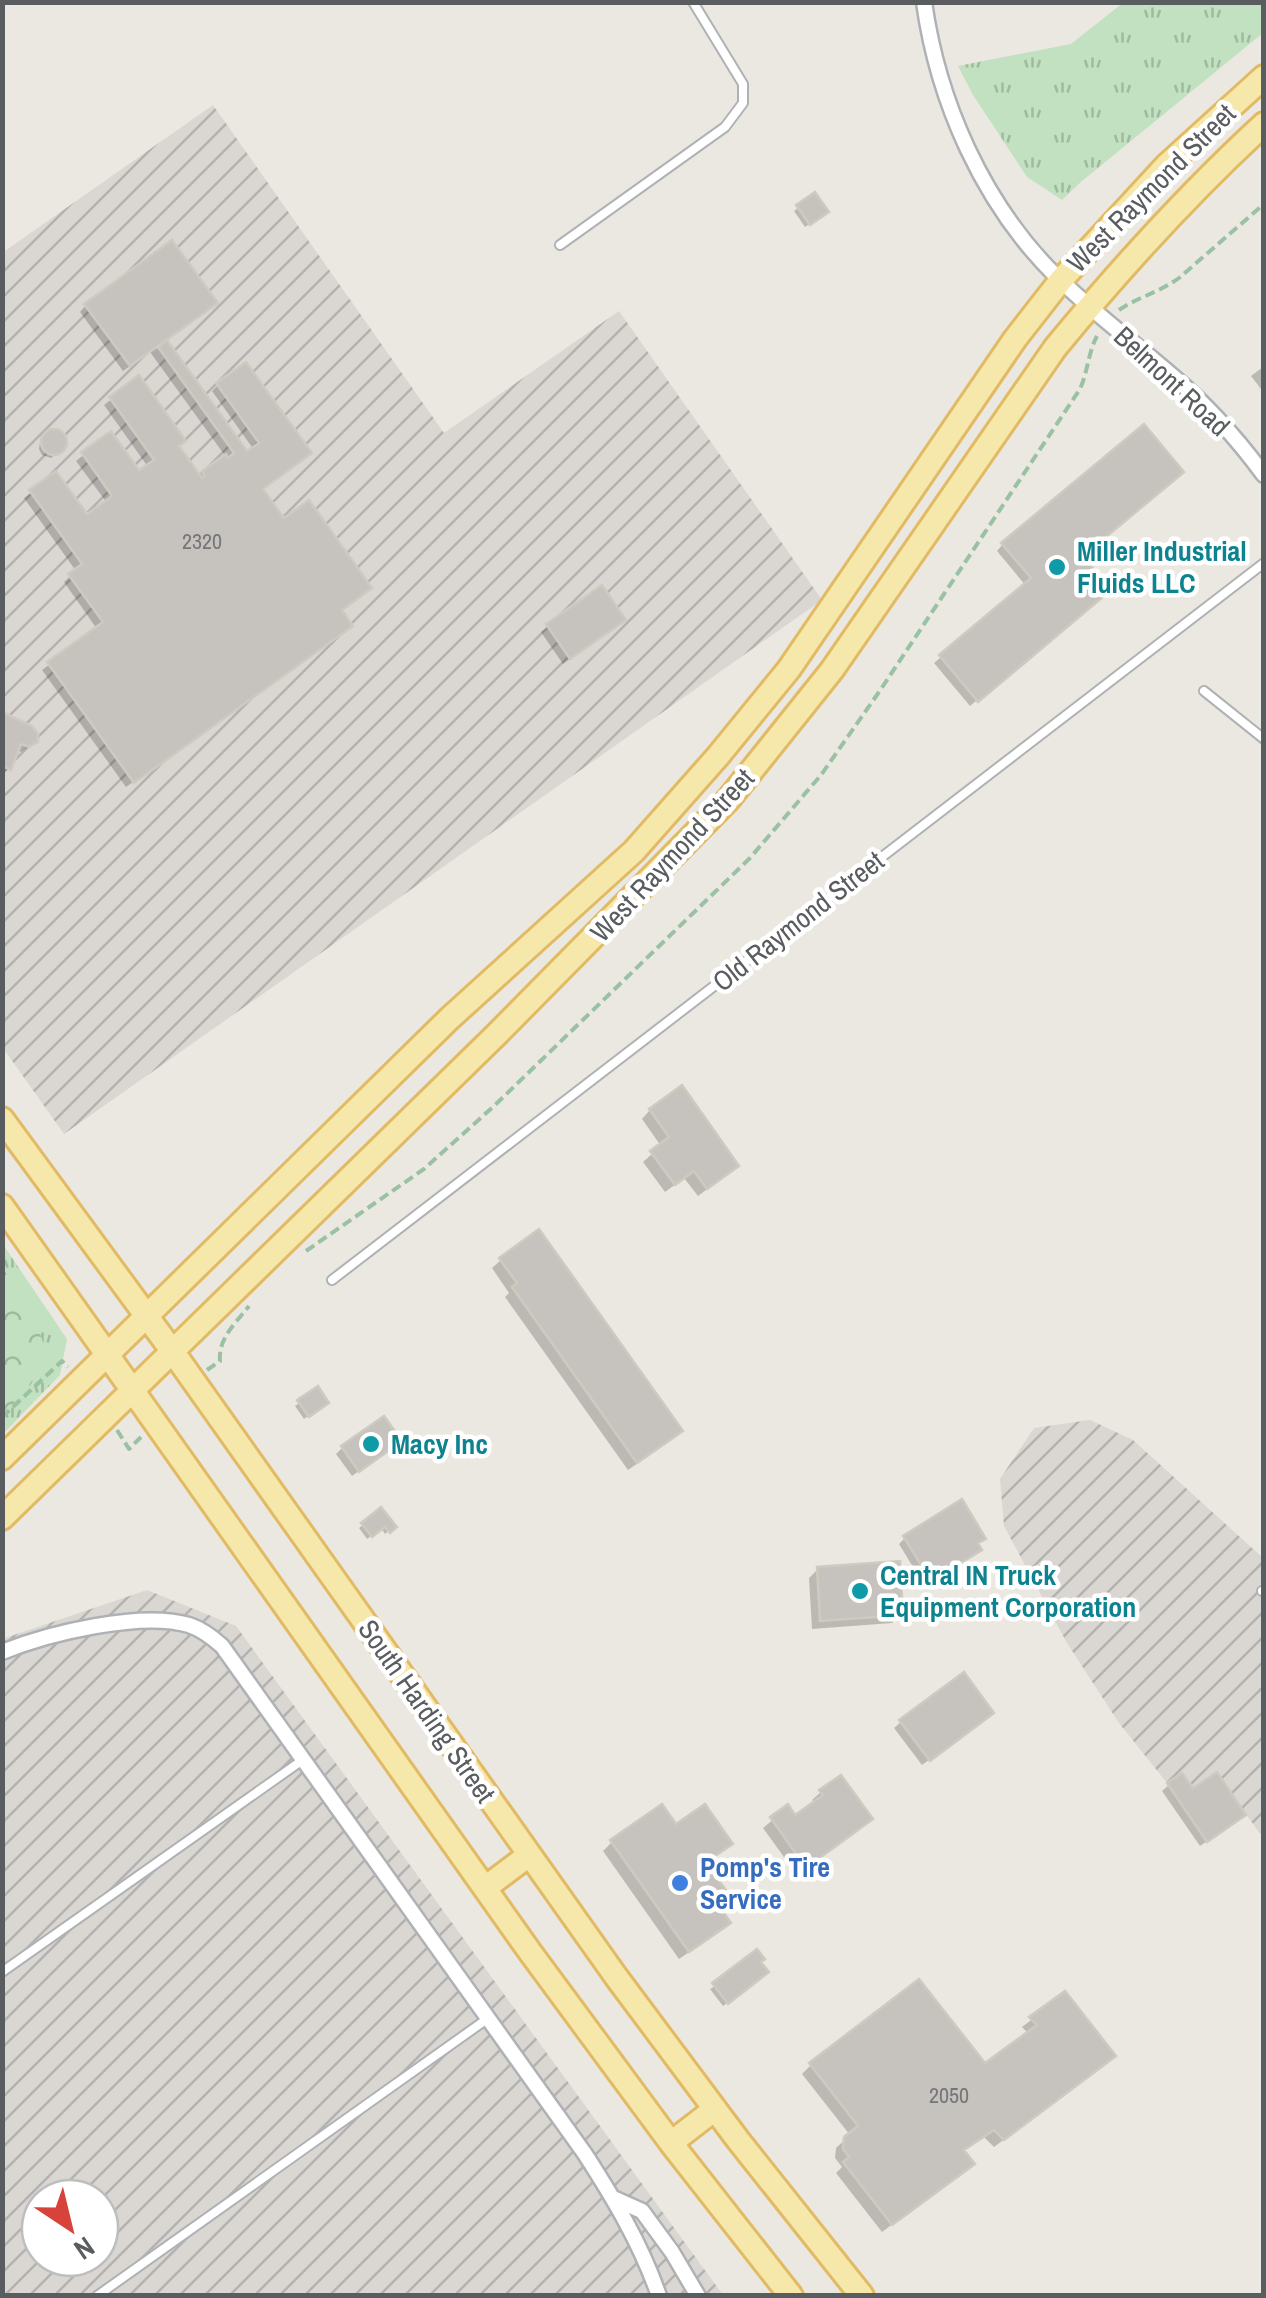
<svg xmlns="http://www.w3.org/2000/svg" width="1266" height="2298" font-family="'Archivo Narrow',sans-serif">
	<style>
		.industrial { fill: url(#industrial-furrows); fill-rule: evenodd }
		.grass { fill: url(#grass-tufts) }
		.forest { fill: url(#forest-crowns) }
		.shadow { fill: #0003 }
		.building { fill: #c6c3be; stroke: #cfcac0; stroke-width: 2.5 }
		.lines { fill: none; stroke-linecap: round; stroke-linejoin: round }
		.service-casing { stroke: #afb2b5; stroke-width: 12 }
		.minor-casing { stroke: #afb2b5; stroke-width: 19 }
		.primary-casing { stroke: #e2ba63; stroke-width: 28 }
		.path { stroke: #9ac1a3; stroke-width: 4; stroke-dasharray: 10 5; stroke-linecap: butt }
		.service { stroke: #fff; stroke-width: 8 }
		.minor { stroke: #fff; stroke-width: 14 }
		.primary { stroke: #f6e8ab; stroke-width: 22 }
		.culture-dot { fill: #0f9aa8; stroke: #fff; stroke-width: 4 }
		.shop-dot { fill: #3f7fe0; stroke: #fff; stroke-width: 4 }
		.labels { text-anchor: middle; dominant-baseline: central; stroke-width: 9; stroke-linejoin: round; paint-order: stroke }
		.number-label { font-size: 22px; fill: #757678 }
		.street-label { font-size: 28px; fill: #5a5d60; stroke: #fff }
		.culture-label { font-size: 28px; font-weight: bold; fill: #0d838f; stroke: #fff; text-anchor: start }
		.shop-label { font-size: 28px; font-weight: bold; fill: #366cbe; stroke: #fff; text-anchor: start }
	</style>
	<defs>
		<pattern id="industrial-furrows" width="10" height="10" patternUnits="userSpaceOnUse" patternTransform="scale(2.5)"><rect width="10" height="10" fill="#dad7d3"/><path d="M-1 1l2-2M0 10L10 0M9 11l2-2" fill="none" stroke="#b4b2af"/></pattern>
		<pattern id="grass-tufts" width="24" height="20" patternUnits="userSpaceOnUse" patternTransform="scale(2.5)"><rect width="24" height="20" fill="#c1e1c0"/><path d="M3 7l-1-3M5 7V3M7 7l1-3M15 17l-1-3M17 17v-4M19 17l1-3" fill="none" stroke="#a0ba9f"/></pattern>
		<pattern id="forest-crowns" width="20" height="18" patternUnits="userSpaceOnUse" patternTransform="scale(2.5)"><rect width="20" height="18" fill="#c1e1c0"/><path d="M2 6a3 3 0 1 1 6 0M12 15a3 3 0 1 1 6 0" fill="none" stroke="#a0ba9f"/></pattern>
	</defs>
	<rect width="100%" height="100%" fill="#ebe8e1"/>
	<path class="industrial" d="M213 105 444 433 619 311 822 600 64 1134 3 1048 2 253Z
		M1090 1420 1133 1440 1263 1558V1831L1260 1834 1217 1772 1193 1788 1182 1773 1167 1783 1119 1723 1067 1643 1004 1526 1000 1479 1034 1428Z
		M147 1590 236 1626 723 2295H3L2 1639ZM40 2198H100V2258H40Z"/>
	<path class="grass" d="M1124 2 1263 3V33L1082 181 1062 200 1027 177 973 95 958 66 1071 44Z
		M2 1243 67 1339 60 1375 3 1434Z"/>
	<path class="forest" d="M2 1267 32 1312 47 1353 31 1384 3 1415Z"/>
	<path class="shadow" d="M814 195 822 215 805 227 794 211Z
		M86 305 208 309 165 341 246 455 254 450 212 391 218 385 309 453 260 490 340 611 344 631 126 787 42 670 97 629 64 582 76 571 24 498 56 474 86 517 107 503 76 461 110 434 139 474 148 467 104 405 138 379 176 447 199 478 226 457 150 352 123 371 80 312Z
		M1263 367 1264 388 1261 389 1251 376Z
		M50 433 60 434 65 443 62 449 51 458 42 455 39 449 40 442Z
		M1003 544 1080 556 1102 596 970 706 934 663 1026 586 997 551Z
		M601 588 617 626 563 664 541 632Z
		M2 715 36 741 21 752 16 750 9 769 2 775Z
		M650 1110 727 1174 698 1196 684 1178 665 1192 643 1162 661 1146 642 1119Z
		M501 1260 672 1439 628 1470 505 1297 509 1293 492 1268Z
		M317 1390 322 1406 304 1419 295 1406Z
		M392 1447 352 1476 336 1454 342 1448Z
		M363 1525 393 1527 385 1534 381 1528 367 1539 359 1528Z
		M905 1538H983L976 1545 979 1549 973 1556 924 1585 899 1544Z
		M818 1569 901 1614 892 1623 812 1629 809 1578Z
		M985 1719 922 1765 894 1728 901 1722Z
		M1169 1785 1192 1792 1237 1821 1200 1846 1162 1791Z
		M821 1792 861 1828 797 1875 763 1828 787 1808 795 1818 815 1804 812 1800Z
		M612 1842 729 1844 704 1864 721 1914 727 1923 719 1932 679 1959 603 1851Z
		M758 1962 763 1976 723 2006 710 1989Z
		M1064 1995 1104 2065 994 2147 984 2137 962 2152 963 2172 882 2232 836 2173 842 2167 835 2158 836 2148 850 2135 802 2074 811 2065 984 2066 1029 2034 1022 2027Z"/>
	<path class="building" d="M815 192 829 212 810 225 796 205Z
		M172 240 218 303 130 366 84 304Z
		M167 340 247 451 259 443 216 383 246 362 312 453 263 489 284 518 309 500 372 588 342 610 353 626 134 783 47 662 103 622 68 574 82 564 29 490 56 471 87 514 112 496 81 452 111 431 139 470 154 460 109 397 139 375 186 441 179 446 202 478 205 476 202 471 226 454 228 458 234 453 158 347Z
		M1144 424 1184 472 1083 556 1111 590 978 702 939 655 1031 578 1001 543Z
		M41 442a13 13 0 1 1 26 0a13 13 0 1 1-26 0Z
		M602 585 626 620 570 659 546 624Z
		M2 712 32 726 38 734V742L29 747 21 744 11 770 2 766Z
		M682 1085 739 1166 707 1189 694 1171 675 1185 650 1151 669 1137 649 1109Z
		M539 1229 683 1431 637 1463 512 1287 517 1283 499 1258Z
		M318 1386 329 1403 309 1417 297 1400Z
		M384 1416 402 1441 359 1472 341 1446Z
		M962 1499 986 1539 978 1543 982 1550 931 1581 903 1536Z
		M381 1507 397 1527 390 1533 385 1527 372 1537 361 1523Z
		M900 1561 903 1615 820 1621 817 1567Z
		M964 1672 994 1713 930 1761 899 1720Z
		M1217 1772 1246 1815 1207 1842 1167 1783 1182 1773 1193 1788Z
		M841 1775 873 1819 806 1868 770 1817 788 1804 795 1815 823 1795 819 1790Z
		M662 1804 676 1824 705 1804 733 1844 706 1862 735 1903 723 1912 731 1923 689 1952 610 1840Z
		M757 1949 765 1959 761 1962 769 1972 728 2004 712 1983Z
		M919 1979 985 2063 1037 2025 1029 2017 1065 1991 1116 2056 1004 2140 994 2130 964 2150 975 2164 892 2225 843 2162 849 2157 843 2149 844 2137 858 2126 809 2063Z"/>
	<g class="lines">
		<defs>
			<path id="service" d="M560 245 725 127 743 103V84L693 2
				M1204 691 1264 739
				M332 1280 1264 563
				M1262 1591H1264
				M2 1972 304 1759
				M97 2296 487 2019"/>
			<path id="minor" d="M924 2C938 102 983 203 1054 274 1092 312 1136 344 1176 379 1209 407 1238 440 1264 475
				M2 1652C49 1633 141 1611 189 1625 201 1629 212 1637 222 1646L585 2154C614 2199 641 2244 659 2296
				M613 2198 642 2211 672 2252 698 2296"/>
			<path id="primary" d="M2 1119 173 1352 617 1978 738 2140 862 2296
				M2 1206 530 1952 671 2143 791 2296
				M2 1458 450 1018 634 851 718 756 789 669 1015 339 1061 280 1167 165 1264 77
				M2 1518 496 1035 728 800 832 670 1055 348C1120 269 1188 194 1264 124
				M485 1888 529 1855
				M671 2143 715 2109"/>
		</defs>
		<use href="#service" class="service-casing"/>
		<use href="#minor" class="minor-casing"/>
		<use href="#primary" class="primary-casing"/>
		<path class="path" d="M1119 310C1138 297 1160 292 1179 278L1264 204
			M306 1251 424 1169 494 1106 750 858 821 775 879 692 1080 389C1088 371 1088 353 1097 336
			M207 1370 220 1361C218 1338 236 1323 249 1306
			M2 1417 62 1361 68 1367
			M117 1430 129 1449 141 1437"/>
		<use href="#service" class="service"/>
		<use href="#minor" class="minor"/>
		<use href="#primary" class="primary"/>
	</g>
	<g class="culture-dot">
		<circle cx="1057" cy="567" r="10"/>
		<circle cx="371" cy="1444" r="10"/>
		<circle cx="860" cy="1591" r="10"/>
	</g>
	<circle class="shop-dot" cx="680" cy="1883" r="10"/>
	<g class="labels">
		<g class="number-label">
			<text x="202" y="541">2320</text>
			<text x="949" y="2095">2050</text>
		</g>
		<g class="street-label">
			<text transform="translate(1151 188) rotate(-45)">West Raymond Street</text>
			<text transform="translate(1172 381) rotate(43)">Belmont Road</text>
			<text transform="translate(672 855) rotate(-47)">West Raymond Street</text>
			<text transform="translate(798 921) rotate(-38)">Old Raymond Street</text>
			<text transform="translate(427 1711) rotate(55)">South Harding Street</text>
		</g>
		<g class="culture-label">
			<text x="1077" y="551">Miller Industrial<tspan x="1077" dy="32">Fluids LLC</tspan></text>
			<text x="391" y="1444">Macy Inc</text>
			<text x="880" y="1575">Central IN Truck<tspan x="880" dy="32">Equipment Corporation</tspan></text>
		</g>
		<g class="shop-label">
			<text x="700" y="1867">Pomp's Tire<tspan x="700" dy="32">Service</tspan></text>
		</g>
	</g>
	<rect width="1266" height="2298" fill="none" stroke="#5a5d60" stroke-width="10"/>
	<g transform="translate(70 2228) rotate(145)"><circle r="48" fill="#ffffff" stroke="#bdbebf" stroke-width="2.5"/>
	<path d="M0-8L18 38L0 25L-18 38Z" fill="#d7423b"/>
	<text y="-15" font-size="28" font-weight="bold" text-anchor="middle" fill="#5a5d60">N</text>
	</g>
</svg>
